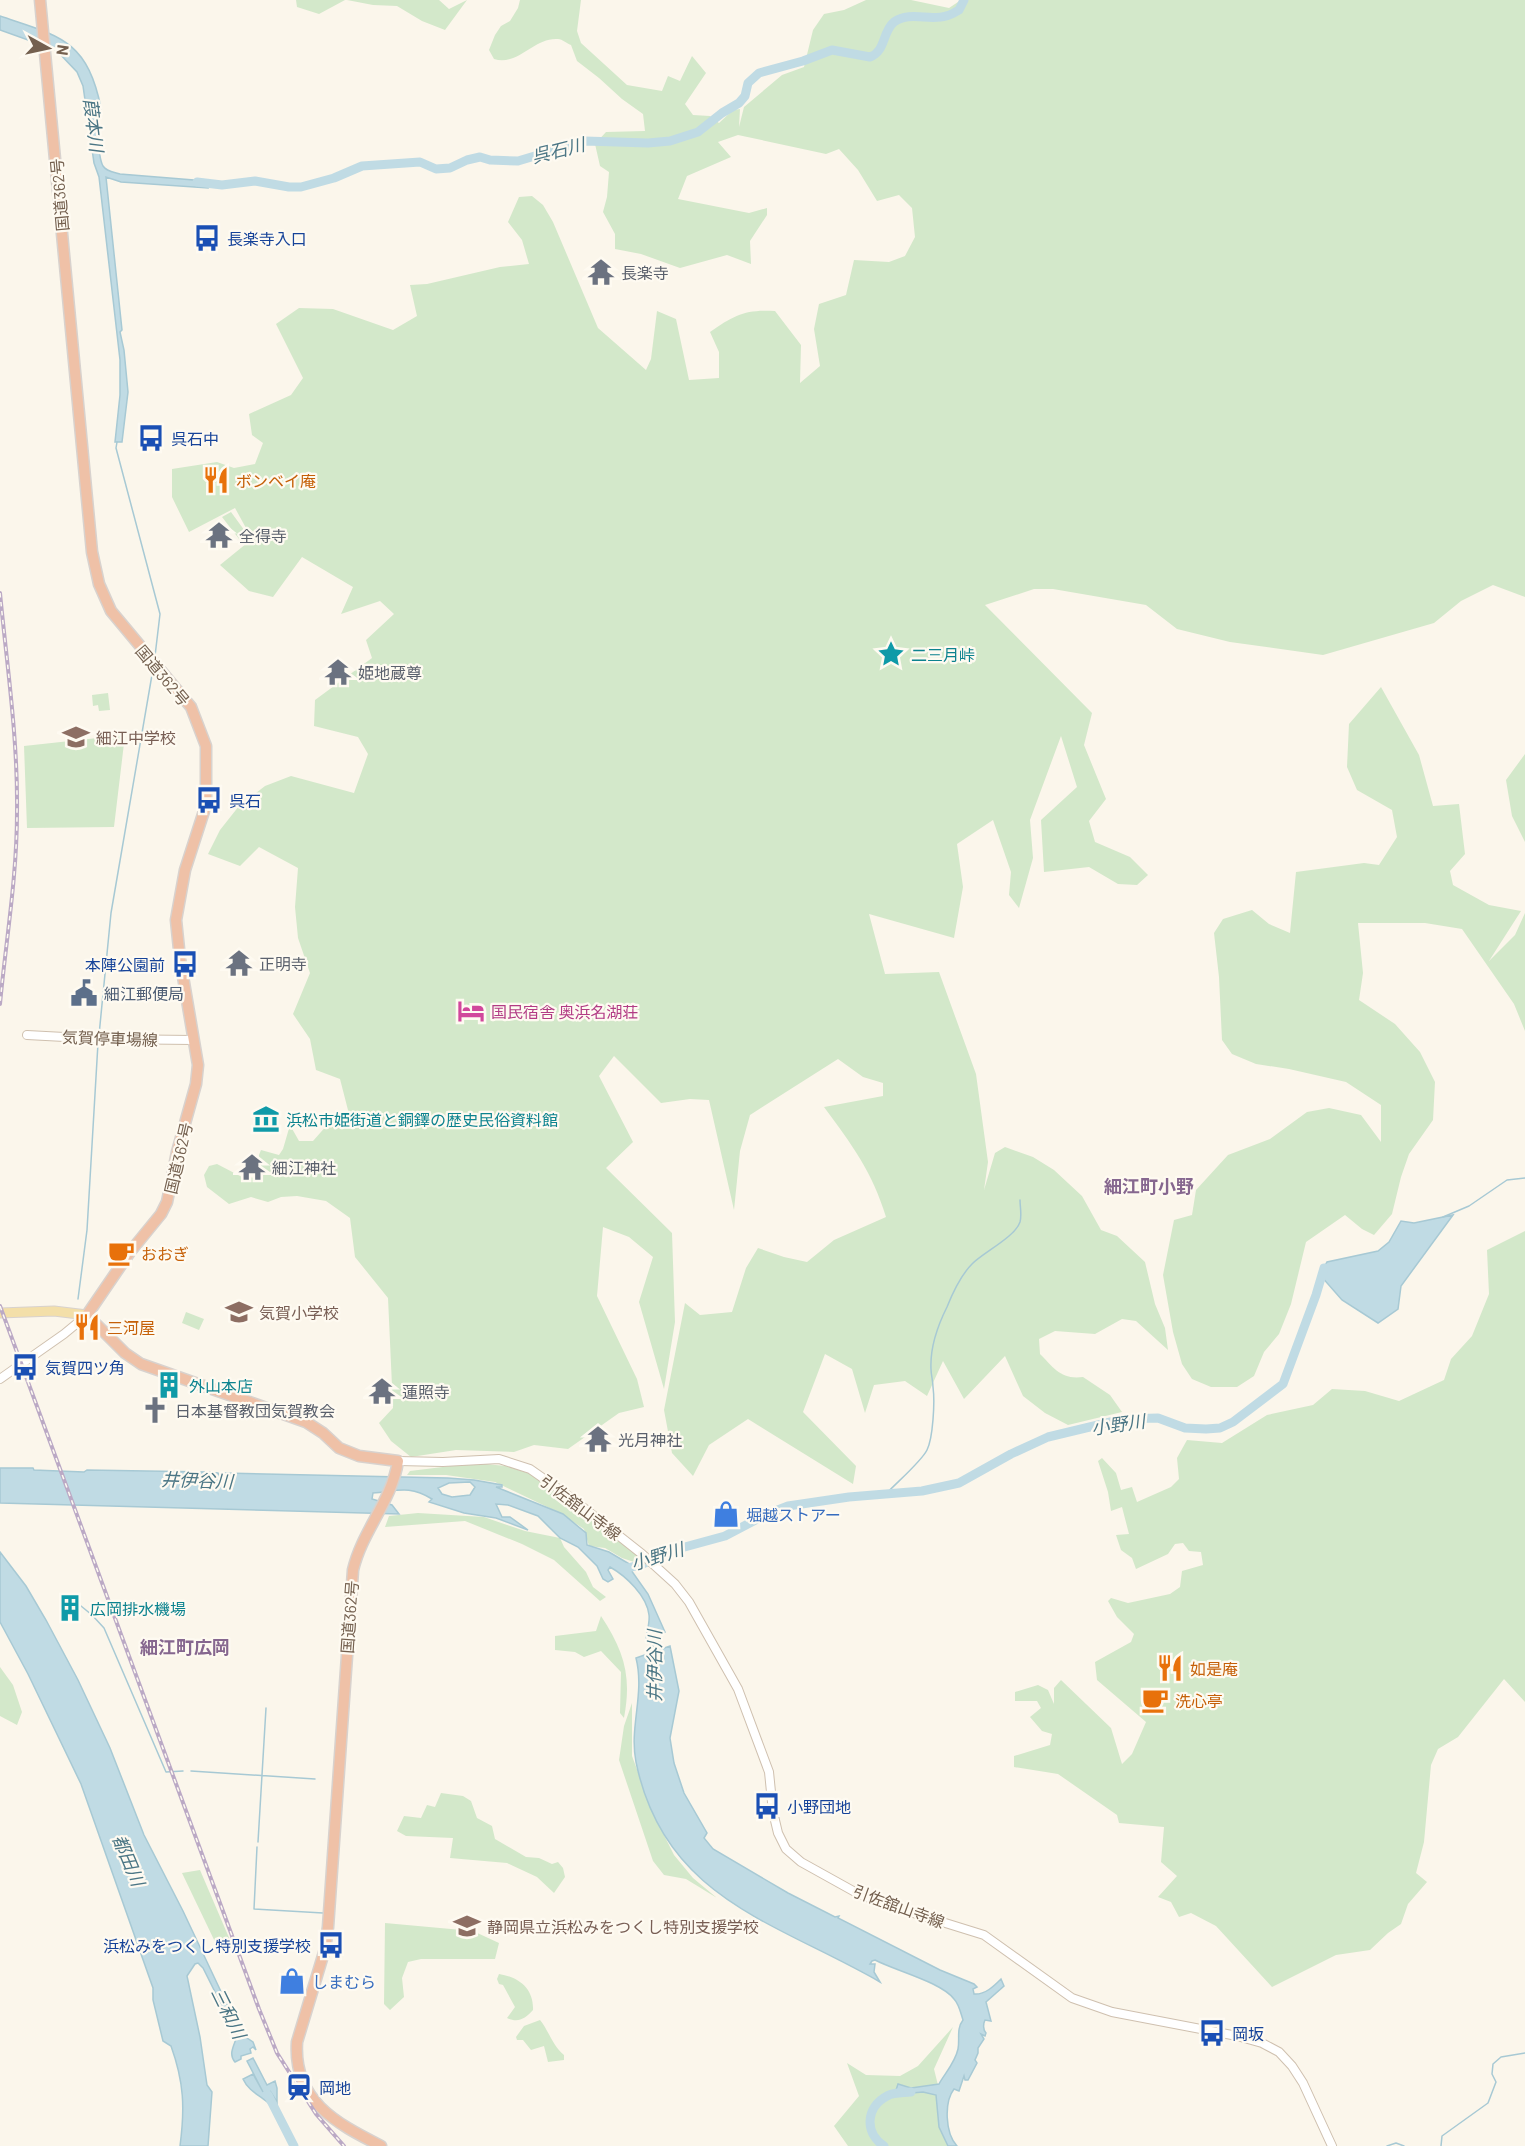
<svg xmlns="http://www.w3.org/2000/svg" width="1525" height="2146" font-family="Barlow,'Noto Sans JP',sans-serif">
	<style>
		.green { fill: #d3e8ca }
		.water { fill: #c0dbe4; stroke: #a7c9d4; stroke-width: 1.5; fill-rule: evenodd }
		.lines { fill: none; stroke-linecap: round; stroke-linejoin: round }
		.stream { stroke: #a7c9d4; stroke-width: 1.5 }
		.river { stroke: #c0dbe4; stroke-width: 9 }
		.secondary-casing { stroke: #cfc0af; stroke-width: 10 }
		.primary-casing { stroke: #d8d2ce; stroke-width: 11 }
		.highway-casing { stroke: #d8d2ce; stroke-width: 13 }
		.secondary { stroke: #fff; stroke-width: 8 }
		.primary { stroke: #f3dfa9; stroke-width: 9 }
		.highway { stroke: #efc1a7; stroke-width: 10 }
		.rail-casing { stroke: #bba9c5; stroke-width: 4 }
		.rail { stroke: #fefaf1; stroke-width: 1.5; stroke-dasharray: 4.5; stroke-linecap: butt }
		.labels { text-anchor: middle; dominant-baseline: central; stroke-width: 4.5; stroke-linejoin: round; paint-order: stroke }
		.street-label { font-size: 16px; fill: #74604f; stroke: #fefaf1 }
		.transit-label { font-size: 16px; fill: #164399; stroke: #fefaf1; text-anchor: start }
		.worship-label { font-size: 16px; fill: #5b616d; stroke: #fefaf1; text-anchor: start }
		.food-label { font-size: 16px; fill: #c56008; stroke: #fefaf1; text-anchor: start }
		.culture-label { font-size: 16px; fill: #0d838f; stroke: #fefaf1; text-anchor: start }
		.education-label { font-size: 16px; fill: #785e54; stroke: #fefaf1; text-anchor: start }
		.service-label { font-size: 16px; fill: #4e5e75; stroke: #fefaf1; text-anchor: start }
		.hotel-label { font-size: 16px; fill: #b23c85; stroke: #fefaf1; text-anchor: start }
		.shop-label { font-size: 16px; fill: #366cbe; stroke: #fefaf1; text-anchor: start }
		.water-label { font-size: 18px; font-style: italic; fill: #4b7685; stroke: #fefaf1 }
		.neighbourhood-label { font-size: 18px; font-weight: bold; fill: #86678f; stroke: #fefaf1 }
	</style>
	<rect width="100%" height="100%" fill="#fbf6eb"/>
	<path class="green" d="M296 0H345L319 14 297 7Z
		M347 0H439L449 9 467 0 445 30 422 21 397 6 373 5Z
		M520 0H581L577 31 581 43 627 85 662 91 668 76 680 81 692 56 706 73 685 104 693 115 710 116 719 123 733 110 740 109 739 127 744 107 782 75 804 67 813 30 824 14 844 10 866 0H911L949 8 961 0H1525V597L1493 585 1461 601 1434 623 1323 655 1230 642 1177 629 1146 605 1053 589H1034L985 605 1092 713 1084 745 1106 799 1089 821 1095 842 1130 857 1148 875 1137 885 1118 884 1089 867 1044 872 1041 820 1077 787 1061 736 1030 820 1033 858 1019 908 1009 895 1011 872 993 820 957 844 963 887 954 938 869 914 885 974 939 972 976 1074 988 1162 984 1190 995 1153 1005 1147 1033 1157 1054 1170 1082 1196 1101 1230 1117 1236 1145 1262 1155 1304 1165 1328 1168 1350 1136 1321 1122 1319 1095 1334 1055 1331 1039 1339 1040 1354C1054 1368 1061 1380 1083 1377L1110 1395 1122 1412 1068 1425 1045 1413 1023 1396 1005 1356 964 1399 943 1361 927 1396 905 1381 874 1385 865 1413 852 1369 825 1354 803 1412 856 1466 853 1484 748 1419 709 1445 693 1476 672 1453 664 1410 685 1303 700 1315 732 1312 746 1268 758 1248 784 1257 807 1262 834 1240 886 1217C872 1171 852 1145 824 1107L883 1096V1083L863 1077 838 1059 750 1115 740 1151 734 1210 709 1100 690 1099 661 1103 614 1056 599 1076 633 1142 606 1168 672 1233 675 1322 664 1389 639 1302 653 1257 629 1237 603 1227 597 1296 637 1379 644 1407 619 1413 568 1449 534 1445 514 1452 456 1450 411 1457 391 1441 379 1423 393 1408 388 1298 355 1257 350 1218 326 1201 297 1196 281 1197 268 1202 251 1197 229 1204 207 1187 204 1175 209 1166 217 1164 242 1177 259 1178V1155L261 1150 279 1155 283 1149 290 1125 299 1141H313L328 1124 349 1114 340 1079 316 1070 310 1039 293 1014 310 973 298 938 295 907 298 868 259 847 240 866 208 854 220 830 239 806 265 786 291 776 354 793 368 754 358 737 314 726 315 700 372 658 366 640 394 614 380 601 341 614 353 587 302 557 273 597 249 591 220 565 252 539 235 508 189 532 172 497V469L217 462 234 468 255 464 263 443 252 435 249 414 291 395 303 378 276 324 299 308 333 309 393 330 417 316 410 285 427 284 500 267 529 264 522 240 508 222 519 197 532 196 543 205 553 222 598 328 646 370 651 359 657 311 676 319 689 380 719 378V352L710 332C734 315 746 309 775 311L801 345 800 383 820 366 814 329 819 304 846 295 854 260 889 262 905 256 915 237 912 208 899 195 877 201 858 170 839 149 826 154 738 135 718 142 731 157 687 176 678 199 749 213 767 208V215L750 241 751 264 727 255 680 268 641 254 615 249V234L603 212 607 197 609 172 600 166 595 144 606 132 645 131 643 114 622 99 599 78 577 61 571 45C568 44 562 39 558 39 534 37 517 67 494 59L489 50 495 35 501 26 510 21 518 8Z
		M231 512 250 538 243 544 222 517Z
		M1381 687 1419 755 1433 806 1459 804 1465 854 1450 871 1453 885 1489 905 1521 911 1489 961 1515 935 1525 913V1031L1514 1004 1462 929 1425 923H1358L1363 973 1359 1000 1395 1024 1420 1052 1435 1082 1433 1120 1409 1154 1401 1177 1392 1214 1374 1235 1362 1229 1345 1215 1306 1242 1291 1304 1279 1334 1264 1352 1254 1376 1237 1387H1211L1192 1379 1182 1364 1173 1332 1163 1275 1174 1220 1192 1215 1196 1190 1228 1155 1270 1139 1307 1112 1329 1108 1361 1115 1381 1142V1105L1346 1082 1289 1069 1256 1064 1232 1054 1222 1040 1219 977 1214 933 1223 919 1252 910 1269 924 1290 933 1296 872 1364 863 1379 865 1397 837 1392 810 1357 790 1347 767 1349 724Z
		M108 693 110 710 99 711 98 705 93 706 92 695Z
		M125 735 114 827 27 828 24 746Z
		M1525 754V842L1512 816 1506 780Z
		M1525 1231V1702L1504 1679 1458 1737 1438 1749 1431 1765 1424 1842 1416 1873 1427 1882 1408 1904 1401 1924 1388 1933 1370 1950 1336 1955 1272 1987 1216 1926 1191 1913 1179 1917 1171 1902 1158 1897 1177 1876 1161 1862 1164 1827 1119 1823 1117 1815 1058 1774 1014 1767V1756L1050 1745 1052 1734 1042 1731 1030 1717 1041 1708 1037 1701H1015V1692L1038 1685 1048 1690 1054 1704V1688L1061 1680 1111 1728 1122 1764 1132 1754 1146 1722 1097 1680 1095 1662 1131 1642 1134 1634 1117 1617 1108 1601 1111 1598 1128 1603 1170 1594 1180 1587 1182 1571 1203 1565 1201 1552 1189 1551 1183 1543 1175 1544 1168 1554 1136 1569 1132 1558 1121 1550 1116 1535 1129 1534 1122 1507 1111 1511 1108 1492 1098 1461 1102 1458 1116 1473 1121 1490 1132 1487 1137 1502 1171 1487 1179 1479 1177 1458 1187 1440 1222 1443 1267 1415 1313 1405 1332 1389 1365 1391 1399 1401 1444 1380 1451 1359 1472 1336 1489 1294 1487 1250Z
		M186 1312 204 1319 199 1330 182 1323Z
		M475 1463 506 1466 534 1475 638 1556 634 1562 622 1558 605 1548 589 1546 584 1529 560 1513 495 1482 446 1475H407L410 1471Z
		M418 1513 484 1517 525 1531 560 1538 564 1547 586 1572 593 1587 606 1597 600 1601 554 1560 522 1544 465 1521 385 1527 389 1516Z
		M601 1616C624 1651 632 1676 624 1718L620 1713 621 1672 601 1651 584 1657 575 1652 555 1650V1636L596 1631Z
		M0 1667 13 1685 22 1712 17 1725 0 1716Z
		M632 1703V1756L654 1815 674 1855 693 1878 717 1898 686 1879 664 1875 653 1861 619 1760 624 1726Z
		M441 1793 463 1796 471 1801 477 1818 492 1826 495 1839 526 1857 539 1858 552 1864 558 1862 563 1868 565 1877 554 1893 537 1877 507 1863 450 1858 453 1838 406 1836 397 1831 404 1816 421 1818 427 1805 435 1807Z
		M200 1870 230 1940 226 1947 217 1946 182 1873Z
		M385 1923 473 1931 499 1943 495 1959H421L408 1962 402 1978 404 1997 390 2010 384 2004Z
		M499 1974C519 1977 534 1989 533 2010 525 2019 518 2023 507 2018L515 2007 503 1985 499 1984 497 1979Z
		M540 2020C549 2031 552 2045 564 2055V2060L548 2062 544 2046 531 2050 523 2040H517L516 2037 524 2026Z
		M953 2027 934 2069 953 2146H848L834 2126 859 2096 847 2063 866 2075 900 2076 918 2066Z"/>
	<path class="water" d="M0 16C59 36 87 39 101 108 96 117 98 157 103 166 107 172 114 172 120 174L206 181 208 188 121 182 106 177 122 330 120 332 124 350 128 392 122 442H115L120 395V360L99 177 94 163 83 86 77 72 56 50 0 30Z
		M1453 1215 1401 1286 1398 1309 1378 1323 1342 1300 1320 1275 1327 1262 1378 1251 1389 1242 1401 1221 1414 1223Z
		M0 1468H33L34 1470 84 1472 87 1470 207 1472 218 1473 219 1475 223 1476 224 1473 448 1478 474 1480 502 1485V1487H496L563 1514 586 1533 587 1545 609 1552 631 1565V1570L648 1594 665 1632 646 1639C647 1631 650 1622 649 1615 647 1596 626 1576 610 1567L608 1570 613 1579 608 1582 603 1579 597 1566 578 1547 560 1538 538 1516 508 1505 496 1504 502 1517H510L528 1530 496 1518 464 1513 429 1502 432 1499C409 1485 398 1491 373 1493L372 1499 392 1505 399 1514 0 1503ZM470 1482 475 1487 470 1495 452 1497 442 1494 438 1488 449 1483Z
		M0 1552 26 1586 46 1620 78 1680 110 1748 144 1835 183 1911 241 2034 253 2042 256 2050 253 2047 250 2049 251 2053 241 2056V2059L235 2062C228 2054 234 2046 237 2036L203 1968 198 1963 195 1964 187 1976 200 2037 207 2085 212 2092 208 2146H180C185 2108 184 2082 171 2046L163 2041 153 2000V1988L81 1784 28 1674 0 1622Z
		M670 1646 679 1691 670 1738 674 1763 684 1793 707 1833 704 1838 713 1849 788 1893 835 1917 839 1916 838 1918 940 1970 974 1984 977 1987 973 1989 974 1994C985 1995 994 1986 1001 1979L1004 1986 986 2002 991 2021 985 2020C983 2024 983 2030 986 2033L985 2036 981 2034 984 2039 978 2048V2053L975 2060 977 2063 968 2080H965L964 2076 959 2091 954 2089C944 2102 945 2133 957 2146H948L939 2127 936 2095 923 2092 900 2094 896 2090 898 2084 911 2088 939 2084C945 2073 955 2063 958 2049 960 2039 956 2029 963 2020 961 2014 959 2004 954 1999 941 1982 896 1971 875 1960L872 1961 870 1964H875L874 1972 880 1982C776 1922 664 1899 636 1762 629 1727 645 1694 636 1658Z
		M253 2058 267 2085 275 2081 277 2088V2102L270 2091 277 2104V2113C269 2098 250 2095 243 2079L253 2074 263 2092 247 2061Z"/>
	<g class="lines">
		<path class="stream" d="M117 442 116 448 160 614 155 656
			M99 1035 111 913 153 669
			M1443 1217 1469 1206 1507 1180 1525 1178
			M78 1299 87 1230 98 1043
			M886 1494C896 1483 921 1462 927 1450 933 1438 935 1402 933 1387 933 1381 931 1375 931 1369 930 1349 938 1325 947 1307 953 1292 960 1276 972 1264 984 1252 1015 1237 1020 1222 1022 1215 1020 1207 1020 1200
			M62 1600 70 1597 92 1615 104 1628 166 1772 183 1771
			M191 1771 315 1779
			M258 1842 266 1708
			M257 1847 254 1909 323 1913
			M1387 2146 1396 2143 1404 2146
			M1441 2146 1442 2136 1488 2103 1496 2082 1492 2074 1493 2064 1501 2057 1525 2053"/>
		<path class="river" d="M197 182 222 185 255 181 289 187H301L334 178 362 166 420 162 436 169 450 168 467 160 480 157 490 160 518 161 585 141 648 143 670 141 698 132 722 113 739 103 745 96 748 83 759 73 803 61 832 50 870 57C886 51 882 32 894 22 910 11 929 21 946 16 951 15 955 12 959 10L964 0
			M620 1566 628 1568 643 1564 670 1551 725 1536 765 1515 788 1506 849 1497 922 1491 959 1483 1011 1454 1048 1437 1123 1419 1158 1418 1185 1428 1206 1429 1220 1428 1233 1422 1283 1384 1316 1295 1324 1268H1325
			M654 1626 656 1663
			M268 2095 294 2146
			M884 2146C864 2133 866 2107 887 2096 894 2092 903 2093 911 2092"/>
		<defs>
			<path id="secondary" d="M27 1035 102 1039 193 1040
				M0 1379 64 1334 87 1315
				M398 1461 443 1462 499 1459 530 1469 570 1497 642 1554 675 1584 689 1602 738 1689 769 1772 773 1812 778 1833 786 1849 801 1862 855 1892 881 1903 984 1935 1072 1998 1112 2012 1237 2036 1262 2043 1279 2052 1292 2066 1303 2083 1332 2146"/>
			<path id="primary" d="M0 1313 54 1311 87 1315"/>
			<path id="highway" d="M40 0 92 552 99 584 111 611 191 707 206 746V805L185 870 176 920 180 959 198 1065 196 1084 177 1152 167 1202 161 1214 130 1252 87 1315 125 1353 141 1364 306 1422 323 1433 339 1448 359 1456 398 1461C392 1501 362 1531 353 1570L328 1927 325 1949 297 2042C293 2101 336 2123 381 2146"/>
		</defs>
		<use href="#secondary" class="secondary-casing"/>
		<use href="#primary" class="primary-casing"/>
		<use href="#highway" class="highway-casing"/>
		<use href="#secondary" class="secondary"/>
		<use href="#primary" class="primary"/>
		<use href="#highway" class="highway"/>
		<defs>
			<path id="rail" d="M0 593C7 666 18 739 17 812 17 877 6 940 0 1004
				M0 1306 259 2009 277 2053 316 2114 344 2146"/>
		</defs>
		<use href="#rail" class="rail-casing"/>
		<use href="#rail" class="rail"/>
	</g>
	<defs>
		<symbol id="bus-bare" viewBox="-9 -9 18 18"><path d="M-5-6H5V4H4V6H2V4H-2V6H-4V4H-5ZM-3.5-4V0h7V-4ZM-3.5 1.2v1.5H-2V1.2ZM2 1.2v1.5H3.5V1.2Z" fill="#1a4fb4" stroke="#fefaf1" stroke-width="2.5" paint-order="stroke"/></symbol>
		<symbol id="temple-bare" viewBox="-9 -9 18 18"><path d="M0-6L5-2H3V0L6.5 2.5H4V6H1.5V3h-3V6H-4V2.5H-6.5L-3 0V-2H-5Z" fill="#6b7280" stroke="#fefaf1" stroke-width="2.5" paint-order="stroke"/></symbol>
		<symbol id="restaurant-bare" viewBox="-9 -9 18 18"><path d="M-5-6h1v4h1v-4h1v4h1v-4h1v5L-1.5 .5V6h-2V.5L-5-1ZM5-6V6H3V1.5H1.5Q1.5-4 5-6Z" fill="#e8710a" stroke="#fefaf1" stroke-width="2.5" paint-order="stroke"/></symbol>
		<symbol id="sight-bare" viewBox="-9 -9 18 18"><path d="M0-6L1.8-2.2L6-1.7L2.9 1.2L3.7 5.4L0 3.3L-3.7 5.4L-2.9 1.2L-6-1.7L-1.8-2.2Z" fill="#0f9aa8" stroke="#fefaf1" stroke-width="2.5" paint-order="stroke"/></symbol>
		<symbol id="school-bare" viewBox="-9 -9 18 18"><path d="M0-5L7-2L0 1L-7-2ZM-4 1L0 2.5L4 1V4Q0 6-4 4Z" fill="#8d6e63" stroke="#fefaf1" stroke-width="2.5" paint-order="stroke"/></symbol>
		<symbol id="civic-bare" viewBox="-9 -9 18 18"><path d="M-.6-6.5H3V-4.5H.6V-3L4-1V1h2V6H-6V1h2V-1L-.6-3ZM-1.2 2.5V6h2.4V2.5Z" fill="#5c6f8a" stroke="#fefaf1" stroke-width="2.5" paint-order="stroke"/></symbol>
		<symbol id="hotel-bare" viewBox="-9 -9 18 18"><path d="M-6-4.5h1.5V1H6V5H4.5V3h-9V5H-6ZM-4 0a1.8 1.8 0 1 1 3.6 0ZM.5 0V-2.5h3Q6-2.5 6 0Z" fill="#d1479c" stroke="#fefaf1" stroke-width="2.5" paint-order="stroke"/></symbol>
		<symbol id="museum-bare" viewBox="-9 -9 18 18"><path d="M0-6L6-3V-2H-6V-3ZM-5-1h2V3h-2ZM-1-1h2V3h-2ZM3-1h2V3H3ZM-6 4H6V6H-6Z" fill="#0f9aa8" stroke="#fefaf1" stroke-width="2.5" paint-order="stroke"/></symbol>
		<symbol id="cafe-bare" viewBox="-9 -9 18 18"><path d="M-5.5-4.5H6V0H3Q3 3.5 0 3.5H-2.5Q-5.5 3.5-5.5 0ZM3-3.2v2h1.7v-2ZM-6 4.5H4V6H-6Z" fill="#e8710a" stroke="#fefaf1" stroke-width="2.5" paint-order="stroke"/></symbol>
		<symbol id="building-bare" viewBox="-9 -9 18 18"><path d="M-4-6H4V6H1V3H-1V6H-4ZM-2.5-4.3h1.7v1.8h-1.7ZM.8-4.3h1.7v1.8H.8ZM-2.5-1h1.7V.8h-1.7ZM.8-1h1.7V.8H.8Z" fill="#0f9aa8" stroke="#fefaf1" stroke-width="2.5" paint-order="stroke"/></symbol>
		<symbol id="church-bare" viewBox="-9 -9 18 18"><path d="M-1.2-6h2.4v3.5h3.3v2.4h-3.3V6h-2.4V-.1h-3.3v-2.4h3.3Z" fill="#6b7280" stroke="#fefaf1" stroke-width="2.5" paint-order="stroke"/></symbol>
		<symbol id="shop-bare" viewBox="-9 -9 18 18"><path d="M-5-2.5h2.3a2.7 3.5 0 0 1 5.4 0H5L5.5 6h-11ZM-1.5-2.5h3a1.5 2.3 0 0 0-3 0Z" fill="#3f7fe0" stroke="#fefaf1" stroke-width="2.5" paint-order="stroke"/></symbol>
		<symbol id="station-bare" viewBox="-9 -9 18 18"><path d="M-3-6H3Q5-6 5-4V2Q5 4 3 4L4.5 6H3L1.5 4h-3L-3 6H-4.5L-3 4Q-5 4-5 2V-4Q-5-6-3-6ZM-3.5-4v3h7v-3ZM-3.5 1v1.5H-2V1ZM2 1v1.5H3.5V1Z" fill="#1a4fb4" stroke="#fefaf1" stroke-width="2.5" paint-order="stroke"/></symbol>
	</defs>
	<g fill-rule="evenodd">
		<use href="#bus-bare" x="188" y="219" width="38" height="38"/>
		<use href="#temple-bare" x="582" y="253" width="38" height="38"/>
		<use href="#bus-bare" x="132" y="419" width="38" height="38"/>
		<use href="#restaurant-bare" x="197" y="461" width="38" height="38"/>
		<use href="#temple-bare" x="200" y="516" width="38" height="38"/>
		<use href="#sight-bare" x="872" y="635" width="38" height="38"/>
		<use href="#temple-bare" x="319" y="653" width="38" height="38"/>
		<use href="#school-bare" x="57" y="718" width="38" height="38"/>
		<use href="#bus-bare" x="190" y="781" width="38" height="38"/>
		<use href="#temple-bare" x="220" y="944" width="38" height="38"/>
		<use href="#bus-bare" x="166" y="945" width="38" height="38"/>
		<use href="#civic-bare" x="65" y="974" width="38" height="38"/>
		<use href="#hotel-bare" x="452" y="992" width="38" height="38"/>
		<use href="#museum-bare" x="247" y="1100" width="38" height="38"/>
		<use href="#temple-bare" x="233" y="1148" width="38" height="38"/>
		<use href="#cafe-bare" x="102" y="1234" width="38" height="38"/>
		<use href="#school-bare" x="220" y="1293" width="38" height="38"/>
		<use href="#restaurant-bare" x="68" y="1308" width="38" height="38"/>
		<use href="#bus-bare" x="6" y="1348" width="38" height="38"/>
		<use href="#building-bare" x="150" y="1366" width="38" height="38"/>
		<use href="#temple-bare" x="363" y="1372" width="38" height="38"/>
		<use href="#church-bare" x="136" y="1391" width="38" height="38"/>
		<use href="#temple-bare" x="579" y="1420" width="38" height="38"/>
		<use href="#shop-bare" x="707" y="1495" width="38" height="38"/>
		<use href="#building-bare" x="51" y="1589" width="38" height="38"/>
		<use href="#restaurant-bare" x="1151" y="1649" width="38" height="38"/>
		<use href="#cafe-bare" x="1136" y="1681" width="38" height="38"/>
		<use href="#bus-bare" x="748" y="1787" width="38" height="38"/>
		<use href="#school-bare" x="448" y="1907" width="38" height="38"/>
		<use href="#bus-bare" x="312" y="1926" width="38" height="38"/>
		<use href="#shop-bare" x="273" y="1962" width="38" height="38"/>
		<use href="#bus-bare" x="1193" y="2014" width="38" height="38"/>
		<use href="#station-bare" x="280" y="2068" width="38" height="38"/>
	</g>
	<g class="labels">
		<g class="street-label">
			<text transform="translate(59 195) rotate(-95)">国道362号</text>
			<text transform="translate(163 675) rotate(50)">国道362号</text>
			<text transform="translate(110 1038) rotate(2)">気賀停車場線</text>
			<text transform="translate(178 1158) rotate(-77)">国道362号</text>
			<text transform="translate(581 1507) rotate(37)">引佐舘山寺線</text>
			<text transform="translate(349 1617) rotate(-86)">国道362号</text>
			<text transform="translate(899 1906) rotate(20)">引佐舘山寺線</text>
		</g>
		<g class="transit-label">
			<text x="227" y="238">長楽寺入口</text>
			<text x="171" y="438">呉石中</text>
			<text x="229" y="800">呉石</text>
			<text x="165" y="964" text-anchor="end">本陣公園前</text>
			<text x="45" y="1367">気賀四ツ角</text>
			<text x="787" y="1806">小野団地</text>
			<text x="311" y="1945" text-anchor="end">浜松みをつくし特別支援学校</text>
			<text x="1232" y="2033">岡坂</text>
			<text x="319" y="2087">岡地</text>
		</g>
		<g class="worship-label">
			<text x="621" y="272">長楽寺</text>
			<text x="239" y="535">全得寺</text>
			<text x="358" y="672">姫地蔵尊</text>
			<text x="259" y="963">正明寺</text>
			<text x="272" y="1167">細江神社</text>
			<text x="402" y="1391">蓮照寺</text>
			<text x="175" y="1410">日本基督教団気賀教会</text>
			<text x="618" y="1439">光月神社</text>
		</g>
		<g class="food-label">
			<text x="236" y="480">ボンベイ庵</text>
			<text x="141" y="1253">おおぎ</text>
			<text x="107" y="1327">三河屋</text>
			<text x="1190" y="1668">如是庵</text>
			<text x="1175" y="1700">洗心亭</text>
		</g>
		<g class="culture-label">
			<text x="911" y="654">二三月峠</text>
			<text x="286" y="1119">浜松市姫街道と銅鐸の歴史民俗資料館</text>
			<text x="189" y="1385">外山本店</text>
			<text x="90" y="1608">広岡排水機場</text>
		</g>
		<g class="education-label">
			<text x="96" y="737">細江中学校</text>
			<text x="259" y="1312">気賀小学校</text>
			<text x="487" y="1926">静岡県立浜松みをつくし特別支援学校</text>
		</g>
		<g class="service-label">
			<text x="104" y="993">細江郵便局</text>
		</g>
		<g class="hotel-label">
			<text x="491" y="1011">国民宿舎 奥浜名湖荘</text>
		</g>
		<g class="shop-label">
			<text x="746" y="1514">堀越ストアー</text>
			<text x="312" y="1981">しまむら</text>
		</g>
		<g class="water-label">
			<text transform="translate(94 125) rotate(83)">葭本川</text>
			<text transform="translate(558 150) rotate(-14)">呉石川</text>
			<text transform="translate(1118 1424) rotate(-8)">小野川</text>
			<text transform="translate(197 1480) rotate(2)">井伊谷川</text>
			<text transform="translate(657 1556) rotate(-17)">小野川</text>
			<text transform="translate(654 1666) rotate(-90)">井伊谷川</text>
			<text transform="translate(129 1860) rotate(67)">都田川</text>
			<text transform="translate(229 2013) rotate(64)">三和川</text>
		</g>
		<g class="neighbourhood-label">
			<text x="1149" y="1186">細江町小野</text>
			<text x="185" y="1647">細江町広岡</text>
		</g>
	</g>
	<g transform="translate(48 48) rotate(98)" stroke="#fefaf1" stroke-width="4.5" paint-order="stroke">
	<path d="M0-4.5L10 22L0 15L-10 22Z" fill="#74604f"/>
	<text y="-9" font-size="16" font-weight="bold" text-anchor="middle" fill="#74604f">N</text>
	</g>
</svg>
